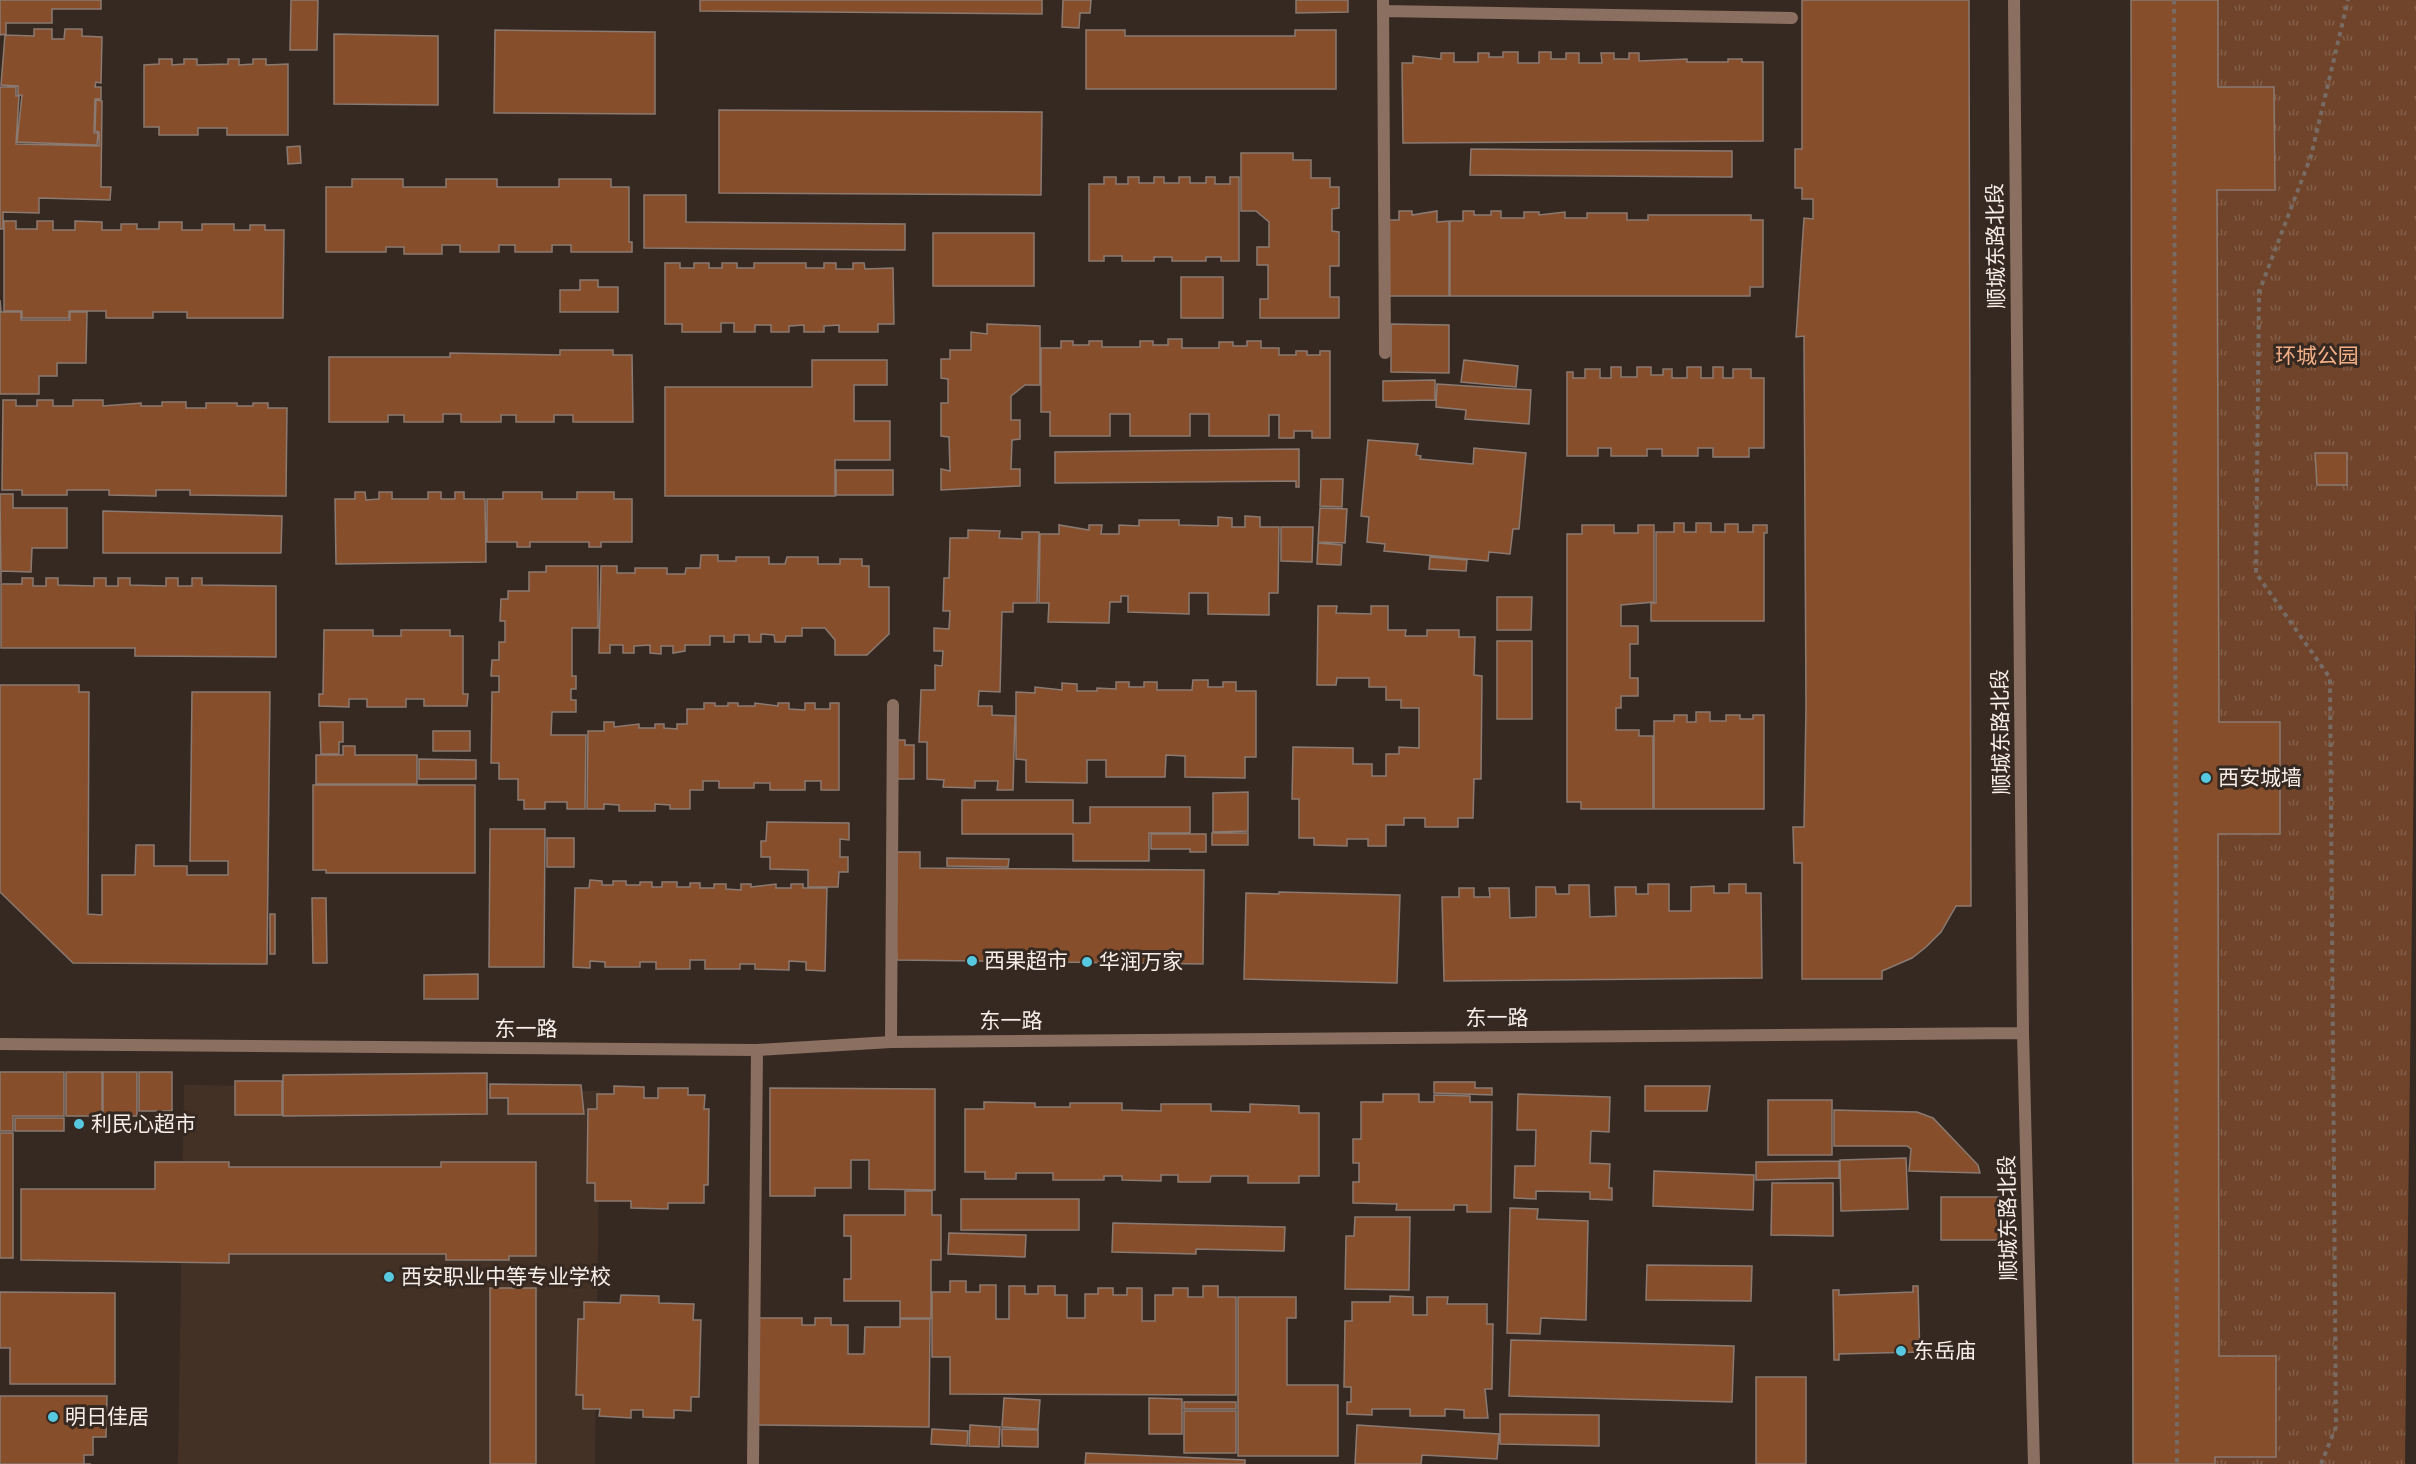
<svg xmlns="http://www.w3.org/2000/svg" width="2416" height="1464" font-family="Jost,'Noto Sans SC',sans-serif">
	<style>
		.built { fill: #443126 }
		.park { fill: url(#park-tufts) }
		.building { fill: #874e2b; stroke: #8a7a72; stroke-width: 1.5 }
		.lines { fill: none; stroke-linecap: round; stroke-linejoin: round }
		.path { stroke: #776b64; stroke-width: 4; stroke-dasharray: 4.5 4.5; stroke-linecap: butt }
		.service { stroke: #8b7061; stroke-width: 12 }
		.minor { stroke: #8b7061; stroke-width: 12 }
		.tertiary { stroke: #8b7061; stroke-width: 12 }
		.poi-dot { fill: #56c9e1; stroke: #362921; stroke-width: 2 }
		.labels { text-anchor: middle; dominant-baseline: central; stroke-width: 6; stroke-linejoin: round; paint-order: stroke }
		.street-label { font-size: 21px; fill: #f8efea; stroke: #362921 }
		.park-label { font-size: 21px; fill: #f4af87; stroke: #362921 }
		.poi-label { font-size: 21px; fill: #f8efea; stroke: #362921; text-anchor: start }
	</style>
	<defs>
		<pattern id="park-tufts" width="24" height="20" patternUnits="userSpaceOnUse" patternTransform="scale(1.5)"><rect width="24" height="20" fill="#6f442a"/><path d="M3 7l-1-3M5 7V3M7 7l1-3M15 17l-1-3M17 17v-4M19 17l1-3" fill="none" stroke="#845f49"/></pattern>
	</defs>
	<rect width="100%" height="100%" fill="#362921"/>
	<path class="built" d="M184 1085 600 1091 595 1464H178Z"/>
	<path class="park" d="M2218 0H2416V591L2405 1464H2215V1457H2276V1356H2219L2218 834 2280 833V722H2219L2217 190H2275L2274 88 2218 87Z"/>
	<path class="building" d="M0 0H101V9H52V23H6V34L0 35Z
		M291 0H318L317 50H290Z
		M700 0H1042V14L700 11Z
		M1063 0H1091L1090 13H1080L1079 28 1062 27Z
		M1296 0H1348V12L1296 13Z
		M1802 0H1969L1971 906H1956L1941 932 1926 947 1912 958 1882 971V979H1802V863H1794L1793 827H1804L1806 707 1804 336 1796 337 1804 218 1813 219V199H1802V188H1795V149H1802Z
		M2131 0H2218V87H2274L2275 190H2217L2219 722H2280V834H2218L2219 1356H2276V1457H2215V1464H2133Z
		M34 29H52V39H64L65 29H82V36L102 37 101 83 96 82 95 87H101V99H95L94 133H98L97 145 17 142 22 95H18V86L1 85 5 35 34 36Z
		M495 30 655 32V114L494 113Z
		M1086 30H1125V36H1295V30H1336V89H1086Z
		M334 34 438 36V105L334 104Z
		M1503 52H1518V63H1539V52H1551V59H1566V53H1579V63H1602L1601 53H1614V59H1629V53H1639V61L1687 59V62H1728V59H1742V62H1763V141L1403 143 1402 63H1413V56L1441 59V53H1454V62H1478V53H1489V57H1503Z
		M159 59H172V65L184 64V59H197V65L228 64V59H239V65L253 64V59H266V65L288 64V135H227V128H198V135H159V127H144V65L159 64Z
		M0 87H16V96H19L16 144 99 146V132L95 131 96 100 102 101 101 187H111L110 200 39 198V213L3 212V229H0Z
		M719 110 1042 112 1041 195 719 193Z
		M300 146 301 163 288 164 287 147Z
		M1471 149 1732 151V177L1470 175Z
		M1241 153H1293V160H1311V178H1330V187H1339V208L1332 209V231L1339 232V266H1330V297H1339V318H1260V299H1268V265H1257V247H1269V222L1256 211H1241Z
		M1104 177H1116V184H1128V177H1139V183H1154V177H1164V183H1179V177H1190V183H1206V177H1215V184H1230V177H1239V261H1221V257H1206V261H1172V257H1154V261H1122V256H1104V261H1089V184H1104Z
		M352 179H403V187H446V179H497V187H559V179H611V187H629V242H632V252H571V245H552V252H515V245H499V252H460V245H442V254H404V247H386V252H326V187H352Z
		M644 195H686V222L905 224V250L644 248Z
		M1399 211H1412V215L1437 211V222L1449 221V296H1387L1386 220H1399Z
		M1463 211H1474V215H1491V211H1501V218H1524V212H1539V215L1565 212V218H1587V213H1627V220H1648V215H1751V220H1763V287H1750V296H1450V221H1463Z
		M4 221H16V229H37V221H53V230H75V221L102 222V230H121V224H137V229H159V222H182V230H202V224H234V230H250V225H265V230H284L283 318H187V312H153V318H106V311H69V318H22V311H4Z
		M933 233H1034V286H933Z
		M665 263H680V268H694V263H709V268H722V263H737V268H754V263H806V268H824V263H836V269H853V263H864L865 269 893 268 894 324H878V332H839V325L824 326V332H804V325L789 326V332H771V325H755V332H734V323H721V332H682V324H665Z
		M1181 277H1223V318H1181Z
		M580 280H598V287H618V312H560V290H580Z
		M0 300 1 312H21V320H70V312H87L86 363H57V376H39V394H0Z
		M987 324 1040 326V385H1025L1011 396V420H1020V439L1012 440 1011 469H1020V486L941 490V469L950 471 949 437 941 436V403H948V379L941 378V359H950V350H971V332L987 334Z
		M1391 324 1449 325V373L1391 372Z
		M1168 339H1182V348H1219V342H1233V346H1247V341H1261V348H1279V355H1296V351H1307V355H1320V351H1330V438H1312V431H1294V438H1279V415H1269V436H1209V414H1190V436H1130V414H1110V436H1050V412H1041V348H1061V341H1073V345H1089V341H1102V347H1140V341H1153V345H1168Z
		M560 350H613V355H632L633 422H573V415H554V422H516V415H501V422H461V414H443V422H404V415H388V422H329V357H450V353L560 355Z
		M812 360H887V385H854V421H890V460H835V496H665V387H812Z
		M1464 360 1518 366 1516 387 1461 382Z
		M1611 367H1621V377H1637V367H1651V375H1663V369H1672V378H1687V367H1701V378H1713V367H1723V378H1733V369H1751V378H1764V448H1749V457H1713V448H1698V456H1662V449H1647V456H1611V448H1598V456H1567V372H1573V378H1585V369H1600V378H1611Z
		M1435 380V400L1383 401V381Z
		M1437 384 1531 390 1529 424 1465 419 1466 410 1436 407Z
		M3 400H16V406H37V400H53V406H73V400H103V406L141 403V406H162V402H186V408H206V403H237V406H253V403H268V408H287L286 496 190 495V490H156V496L109 495V490H67V495H22V490H2Z
		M1368 440 1418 444 1416 455 1421 456 1420 459 1473 464 1474 448 1526 453 1519 529H1513L1510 554 1489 552 1488 561 1384 551 1385 544 1367 542 1369 517 1361 516Z
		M1299 449V487H1296V481L1055 483V452Z
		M2315 453H2347V485H2317Z
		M836 470H893V495H836Z
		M1321 479H1343L1342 507 1320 506Z
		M355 492H365L366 500 379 499V492H392V499H428V492H441V499H455V492H464V499H485L486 562 336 564 335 499H355Z
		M503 492H542V499H577V492H614V499H632V542H601V547H589V542H530V547H517V542H487V499H503Z
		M0 494H13V508H67V548H32L31 572 1 571V583Z
		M1320 508 1347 509 1345 543 1318 542Z
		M103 511 282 516 281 553H103Z
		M1245 516 1260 517V527H1279L1278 593H1269V615L1208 614V593H1189V614L1128 612V596H1121V602H1110L1109 623 1048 622 1049 603H1039L1040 534H1059V525L1089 530V525H1102L1101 534H1119V525L1139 526V520H1179V525L1218 526V517L1232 518V527H1245Z
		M1674 523H1684V532H1696V523H1711V532H1725V524H1738V532H1753V525H1767V533H1764V621H1651V603H1656V532H1674Z
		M1582 525H1614V533H1638V525H1654V602L1621 605V626H1638V644H1630V678H1638V696H1621V708H1616V730H1639V736H1653V809H1581V802H1567V534H1582Z
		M1281 527H1313L1312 562 1281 561Z
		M968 530 1000 531 999 538 1022 539V532H1039L1037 603H1013V612H1002L1000 692 979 691 978 706H992V715L1015 716 1013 790H997L998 781H975V788L943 787 944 780 927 779V742H919L921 690H935V665L942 666 943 651H934V628L949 629 950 611H943L944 578H949L950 538H968Z
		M1318 543 1342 545 1341 565 1317 564Z
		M701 555H718V561H736V557H769V564H785L787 557H818V564H840V559H862V566H869V587H889V634L867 655H835V640L825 628H802V636H786L785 642H775L774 635 761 634V642H749V635H734V642H724V636H710V645H685V651L673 653V646H661V654L650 653V645L634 646V653H623V645H610V653H599L601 566H617V573H635V568H667V574H685L686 568H700Z
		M1430 557 1467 560 1466 571 1429 569Z
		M546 566H598V628H572V676H576V689H571V700H576V712H552L551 735H586L585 809H567V802H545V809H524V800H518V779H499V763H491L492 692H499V676H491L492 660H499V642H505V621H500L501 599H508V591H529V572H546Z
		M22 578H33V586H46V578H58V585L94 586V578H106V586H118V578H130V585L166 586V578H178V586H192V578H202V585L276 586V657L135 656V648H1V584H22Z
		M1497 597H1532L1531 630H1497Z
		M1318 606H1337L1336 613 1371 614V606H1388V630H1406L1405 636H1427V630H1459V637H1475L1474 675 1482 676 1481 779H1474L1473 818H1458V827H1425V818H1404V825H1386V846H1368V839H1347V846L1314 845V838H1299V799H1292L1293 747 1353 748V764H1372V776H1386V754H1399V747L1419 748V708H1401V700H1386V687H1369V678H1337L1336 685H1317Z
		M324 630H373V636H401V630H450V636H463V694H468L467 706H424V699H406V707H367V699H349V707L319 706V694H323Z
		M1497 641H1532V719H1497Z
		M1193 680H1208V687H1223V682H1236V691H1256V757H1245V778L1185 777V756L1166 755 1165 777H1106V760H1087V783L1026 782V760L1016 759V692L1035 693V687L1062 690V683L1077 684V691H1097V688L1116 689V682H1129V687H1144V682H1157V690H1192Z
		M0 685H79V692H89L88 914 102 915V875H135L136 845H154V866H187V875H228V861H190L192 692H270L267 964 73 963 0 892Z
		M704 703H715V706H728V703H738V706H755V703L778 706V703H789V709L805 710V703H815V709H830V703H839V790H821V781H805V790H770V783H754V788H719V781H703V790H690V809H670V805L655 804V811H619V805L604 804V809H587L588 731H604V722H614V727L639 724V728H655V724H664V728L677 729V724H687V709H704Z
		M1696 712H1710V721H1726V715H1740V719H1753V715H1764V809H1654V721H1674V715H1687V722H1696Z
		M320 722H343V742H339V754H321Z
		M433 731H470V751H433Z
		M891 740H905V745H914V779H890Z
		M343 746H355V755H417V784H316V755H343Z
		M419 759 476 760V779H419Z
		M313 785H475V873H326V870H313Z
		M1248 792V831L1213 832V793Z
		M962 800H1073V823H1090V807H1190V833H1149V861H1073V834H962Z
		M767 822 849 823V840L840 839V857H848V872H839L838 887H808V870L770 869V857H761V841H766Z
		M490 829H545L544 967H489Z
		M1212 833H1248V845H1212Z
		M1151 834H1206V852H1190V849H1151Z
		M547 838H574V867H547Z
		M892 852H920V868L1204 870 1203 964 897 960Z
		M947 858 1009 859 1008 867 947 866Z
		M590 880 602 881V885H613V881H626V885H640V882H652V887H662V882H677V887H690V883H700V888H714V884H726V889L741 890V884H751V887L776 884V888H791V884H803V888H827L825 971 806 970V962L789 961V970L755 969V964H740V969H705V960H690V969H656V962H640V967H605V962L590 961V968L573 967 575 888H589Z
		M1648 884H1669V911H1691V887L1714 886V893H1729V884H1746V893H1761L1762 978 1444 981 1442 897H1459V888H1474V897H1490L1489 888H1509L1510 918 1536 917V887H1555L1556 894H1569V885H1589L1590 917 1616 916 1615 887H1636V894H1648Z
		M1279 892 1400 895 1397 983 1244 979 1246 893 1279 894Z
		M312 898H326L327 963H313Z
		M270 914H275V954H270Z
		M478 974V999H424V975Z
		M0 1072H64V1116H13V1131H0Z
		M66 1072H102V1116H66Z
		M103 1072H137V1116H103Z
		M139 1072H172V1111H139Z
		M487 1073V1114L283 1116V1075Z
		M235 1081H282V1115H235Z
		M1434 1082H1475V1088H1492V1095L1434 1093Z
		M490 1084 581 1085 584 1114H508V1098H490Z
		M614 1086 644 1087V1098H658V1088H688V1095H705L704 1109H709L708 1185H704V1203H668V1209L631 1208V1201H595V1183H587L588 1109H597V1094H614Z
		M1645 1086H1710L1707 1111H1645Z
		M770 1088 935 1089V1190L869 1189V1160H851V1188H815V1196H770Z
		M1383 1094H1419V1102H1434V1095L1470 1096V1102H1492L1491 1212H1467V1205H1454V1210H1396L1397 1204 1353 1203V1182H1359V1163H1353V1139H1361V1102H1383Z
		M1518 1094 1610 1097 1609 1132 1591 1131 1590 1163 1610 1164 1609 1188H1612V1200L1590 1199V1192L1536 1191V1199L1514 1198 1515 1166H1535L1536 1130H1517Z
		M1768 1100H1832V1155H1768Z
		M984 1102 1035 1103V1107H1070V1103H1122V1110L1161 1111V1104H1211V1111L1250 1112V1104L1299 1106V1113H1319V1176H1299V1183H1248V1176H1211L1210 1182H1178V1175H1161V1181L1122 1180V1176H1104V1180H1053V1173H1016V1179H985V1172H965V1109H984Z
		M1834 1110 1917 1112 1933 1118 1978 1165 1980 1173 1909 1171 1911 1149 1907 1146H1834Z
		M15 1118H64V1131H15Z
		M0 1133H13V1258H0Z
		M1906 1158 1908 1209 1841 1211 1840 1160Z
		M1839 1161V1178L1756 1180V1162Z
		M155 1162H229V1167H441V1162H536V1256H509V1260H446V1254H229V1263L21 1260V1189H155Z
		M1654 1171 1754 1175 1753 1210 1653 1206Z
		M1772 1183H1833V1236L1771 1235Z
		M905 1191H932V1215H941V1260H931V1318H900V1301H844V1279H851V1236H844V1215H905Z
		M1941 1197H2002V1240H1941Z
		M961 1199H1079V1230H961Z
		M1510 1208 1538 1209 1537 1219 1588 1221 1586 1320 1541 1318 1540 1334 1507 1333Z
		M1355 1217H1410L1409 1290 1345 1289 1346 1236H1354Z
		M1113 1223 1285 1227 1284 1251 1196 1249V1254L1112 1252Z
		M949 1233 1026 1235 1025 1257 948 1254Z
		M1647 1265 1752 1266 1751 1301 1646 1300Z
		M950 1281H966V1292H980V1285H996V1319H1009V1286H1025V1294H1038V1286H1055V1295H1067V1318H1085V1294H1098V1288H1113V1295H1127V1288H1142V1321H1155V1295H1173V1288H1188V1297H1203V1286H1218V1297H1236V1395L950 1394V1357H932V1292H950Z
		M1913 1286H1918L1920 1358H1917V1352L1839 1354V1360H1834L1833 1290H1839V1295L1913 1292Z
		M490 1288H536V1464H490Z
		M0 1292 115 1293V1384H10V1348H0Z
		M621 1295 659 1296V1303L694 1304 693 1320H701L699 1397H691V1411L674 1410V1418L643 1417V1410H631V1418L599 1416 600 1409H583V1395H576L578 1319H584V1302L620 1303Z
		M1390 1296 1413 1297V1315H1427V1297H1448L1447 1304H1487V1324H1493L1492 1389H1485L1488 1418H1464V1410L1445 1409V1416H1410V1409H1372V1415L1347 1414V1402H1351V1387H1344L1345 1321H1352V1302H1390Z
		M1238 1297H1296V1318H1287V1385H1338V1456H1238Z
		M758 1318H802V1325H815V1318H831V1325H848V1354H864L865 1327H900V1319H930L929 1427 757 1425Z
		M1511 1340 1734 1346 1732 1402 1509 1396Z
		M1756 1377H1806V1464H1756Z
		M0 1396H107L106 1437H93V1455H84V1464H91H0Z
		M1004 1398 1040 1400 1038 1429 1002 1427Z
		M1149 1398 1182 1399V1434H1149Z
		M1184 1402H1236V1409H1184Z
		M1184 1411H1236V1453H1184Z
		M1500 1414 1599 1415V1446L1500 1444Z
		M970 1425 1000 1427 999 1447 969 1446Z
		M1357 1425 1499 1434 1497 1459 1422 1455 1421 1464H1355Z
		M932 1429 968 1431 967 1446 931 1444Z
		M1002 1429 1038 1430V1447L1002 1446Z
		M1086 1453 1245 1460V1464H1085Z"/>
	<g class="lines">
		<path class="path" d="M2174 0 2177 1464
			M2321 1464 2336 1427 2330 678 2256 573 2259 292 2311 156 2348 0"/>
		<path class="service" d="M1383 0 1385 353
			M1383 11 1792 18
			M891 1042 893 705"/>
		<path class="minor" d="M753 1464 757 1050"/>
		<path class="tertiary" d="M2014 0 2023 1033 2034 1464
			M0 1044 757 1050 891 1042 2023 1033"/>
	</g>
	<g class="poi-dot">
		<circle cx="2206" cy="778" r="6"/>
		<circle cx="972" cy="961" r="6"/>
		<circle cx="1087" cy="962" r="6"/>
		<circle cx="79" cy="1124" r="6"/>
		<circle cx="389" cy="1277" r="6"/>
		<circle cx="1901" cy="1351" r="6"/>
		<circle cx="53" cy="1417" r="6"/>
	</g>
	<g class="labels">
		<g class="street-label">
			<text transform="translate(1996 246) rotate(-91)">顺城东路北段</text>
			<text transform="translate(2001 732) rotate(-91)">顺城东路北段</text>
			<text x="1497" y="1018">东一路</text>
			<text x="1011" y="1021">东一路</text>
			<text x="526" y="1029">东一路</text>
			<text transform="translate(2008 1218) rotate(-91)">顺城东路北段</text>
		</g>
		<g class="park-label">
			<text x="2317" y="356">环城公园</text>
		</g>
		<g class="poi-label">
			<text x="2218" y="778">西安城墙</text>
			<text x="984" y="961">西果超市</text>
			<text x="1099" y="962">华润万家</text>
			<text x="91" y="1124">利民心超市</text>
			<text x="401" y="1277">西安职业中等专业学校</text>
			<text x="1913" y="1351">东岳庙</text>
			<text x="65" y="1417">明日佳居</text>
		</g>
	</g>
</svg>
